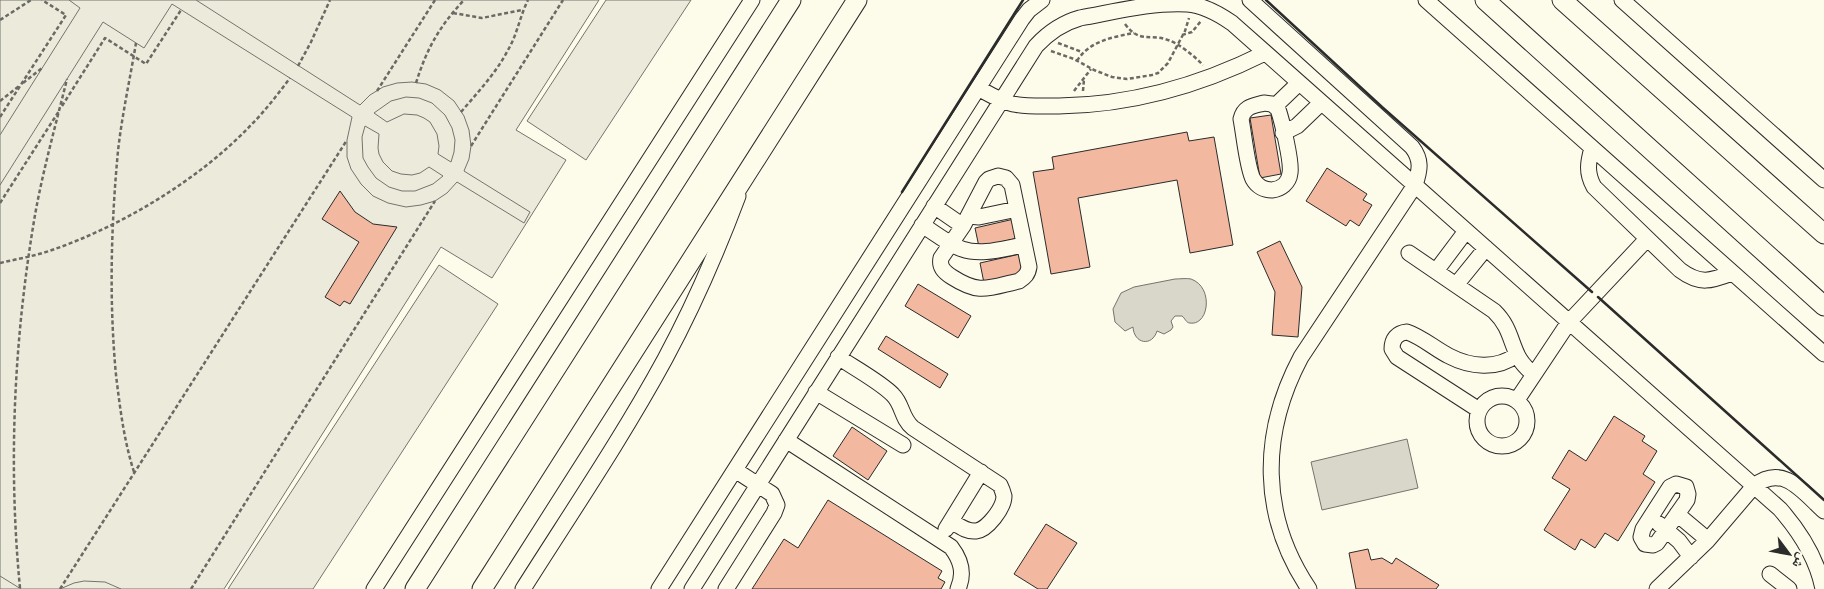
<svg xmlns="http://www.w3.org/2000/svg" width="1824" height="589" font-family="Helvetica,'Noto Naskh Arabic',sans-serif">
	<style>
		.green { fill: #ecebdb; stroke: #74746e }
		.parking { fill: #eceadb; stroke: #74746e; fill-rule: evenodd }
		.water { fill: #d8d7c9; stroke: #74746e }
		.building { fill: #f2b8a0; stroke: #2b2b2b }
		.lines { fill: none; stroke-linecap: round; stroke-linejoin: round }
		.minor-casing { stroke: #2b2b2b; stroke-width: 17 }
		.major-casing { stroke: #2b2b2b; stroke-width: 21 }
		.path { stroke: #6a6964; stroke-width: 2.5; stroke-dasharray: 4 2.5; stroke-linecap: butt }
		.minor { stroke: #fdfbea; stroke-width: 15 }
		.major { stroke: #fdfbea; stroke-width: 19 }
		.wall { stroke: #2b2b2b; stroke-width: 2.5 }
	</style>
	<rect width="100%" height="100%" fill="#fdfbea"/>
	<path class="green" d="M0 0H599L516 130 566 160 492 278 441 247 224 589H0Z"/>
	<path class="parking" d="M69 0H196L360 105 370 95 383 87 397 83 412 82 426 84 440 90 454 101 464 116 469 130 471 146 469 159 464 171 530 212 524 223 457 182 447 193 435 201 421 205 406 207 388 203 373 196 361 184 351 169 347 157V140L352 117 172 4 144 48 103 22 0 185V135L80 8ZM406 97 419 98 432 103 445 115 452 128 455 140 454 152 451 162 438 154 439 146 437 134 430 122 424 118 417 115 404 114 387 122 374 113 391 101ZM365 126 379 134 378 148 379 154 383 162 392 171 401 174 412 175 420 173 429 167 443 176 433 184 415 191H402L389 187 376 178 368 167 363 158 362 137Z
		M606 0H691L586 160 527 121Z
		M439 265 498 304 313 589H228Z
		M0 576 21 589H0Z
		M84 581 105 582 121 589H60L74 583Z"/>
	<path class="water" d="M1175 279C1179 279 1187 278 1191 279 1214 287 1209 326 1190 323 1186 323 1185 318 1182 316H1175L1171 321 1173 327 1171 330 1164 334 1157 331C1152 347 1134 344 1133 327L1125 331 1115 322 1113 309 1121 293 1134 287Z
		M1407 439 1418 488 1322 510 1311 462Z"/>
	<path class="building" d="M1271 115 1281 174 1260 178 1250 118Z
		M1187 132 1189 141 1214 137 1233 245 1190 253 1177 180 1078 198 1090 267 1051 274 1033 172 1054 169 1052 157Z
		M1327 168 1367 194 1363 200 1372 205 1359 226 1350 220 1346 226 1306 201Z
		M340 191 355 212 373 224 397 227 350 304 344 301 340 306 325 297 359 242 322 219Z
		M1014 219 1018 238 979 247 975 228Z
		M1280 241 1302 287 1298 337 1272 335 1275 292 1257 252Z
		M1020 254 1024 274 984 283 980 263Z
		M918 284 971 316 958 338 905 306Z
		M886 336 948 374 940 388 878 349Z
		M1614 416 1645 436 1642 441 1657 451 1643 474 1655 482 1618 541 1605 533 1595 548 1581 539 1575 550 1544 530 1570 489 1552 478 1569 450 1586 461Z
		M852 427 887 451 868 480 833 456Z
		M828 500 942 571 938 578 945 582 941 589H752L784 539 798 548Z
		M1046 524 1077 543 1047 589H1038L1014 574Z
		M1368 549 1371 560 1382 558 1392 564 1396 558 1439 585 1436 589H1356L1349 553Z"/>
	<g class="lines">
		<defs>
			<path id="minor" d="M1250 0 1412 147C1422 160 1420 170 1415 185L1301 357C1260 434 1260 516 1309 589
				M1426 0 1824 354
				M1622 0 1824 180
				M978 88C989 94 1000 101 1013 104 1028 107 1043 106 1059 106 1131 105 1201 85 1265 53
				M1264 103 1272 104 1278 109C1282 121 1292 162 1290 173 1289 183 1281 189 1272 190 1264 190 1257 186 1253 179 1247 167 1244 134 1241 119 1244 106 1254 106 1264 103Z
				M1275 106 1299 83
				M1283 133 1297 126 1321 103
				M1592 148C1588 162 1586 173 1594 187L1680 270C1700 285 1711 281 1732 273
				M998 176 1006 178 1012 185 1029 267C1028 274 1025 277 1019 281 988 288 980 295 952 277 944 272 939 267 941 258L963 226 986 182 989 179Z
				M934 206 963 226
				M969 216 979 217 1017 209
				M922 225C935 233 948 244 962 249 982 256 1005 248 1024 245
				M1409 253 1494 311C1517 333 1508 356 1534 374
				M1436 271 1466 231
				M1456 285 1486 248
				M838 357C853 367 882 383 893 395 903 405 901 418 913 428L1000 485C1002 489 1003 492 1004 496 1004 508 987 530 976 531 966 532 958 525 951 521
				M816 392 903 445
				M1477 421a25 25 0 1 1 50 0a25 25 0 1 1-50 0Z
				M1517 400 1569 322 1647 239
				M1479 410 1397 357 1392 349C1392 339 1397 333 1407 332 1422 337 1435 349 1449 356 1470 367 1497 370 1516 355
				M786 440 951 547C961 560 965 573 958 589
				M1676 484 1686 487 1688 494 1687 500 1657 543 1653 545 1645 544 1641 537 1643 529 1670 487Z
				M1677 514 1708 540
				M1659 524 1679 541 1691 557
				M946 529 981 472
				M1770 574 1789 589
				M374 589 752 0
				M523 589C571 513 622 438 665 359 693 307 717 252 738 196
				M659 589 1022 19 1029 10 1042 0
				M692 589 1036 46C1049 32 1062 23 1080 18 1114 12 1152 2 1187 4 1203 5 1219 14 1232 23L1780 509C1801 533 1817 558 1823 589
				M726 589 774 513 777 505 772 494 735 470
				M1657 589 1708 540 1754 486C1783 463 1803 492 1824 511"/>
			<path id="major" d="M1485 0 1824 306
				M1562 0 1824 234
				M415 589 791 0
				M482 589 857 0"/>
		</defs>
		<use href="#minor" class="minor-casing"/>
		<use href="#major" class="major-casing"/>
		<path class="path" d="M453 13 482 18 522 10
			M0 20 31 0
			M1125 24C1140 44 1149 33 1168 40 1180 44 1194 56 1203 65
			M1182 35 1192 32 1201 21
			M1058 43 1082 52
			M1051 51 1074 59 1094 70 1112 77 1127 79 1152 75 1158 73 1168 63 1185 31 1189 18
			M1077 61C1089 41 1113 37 1134 33
			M298 66 311 42 330 0
			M23 83 42 68
			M416 83C427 48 439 27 464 0
			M377 91 435 0
			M1074 91 1091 69
			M1083 91 1084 79
			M0 101 19 86
			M62 106 105 38 146 64 181 10
			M461 112C478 92 496 73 508 50 517 35 520 16 528 0
			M0 117 66 15 42 0
			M471 146 563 0
			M0 203 59 111
			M0 263C17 259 35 256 52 250 122 226 200 179 251 125 265 111 278 94 290 78
			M134 472C124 441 120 408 116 375 109 301 111 225 118 151 122 115 130 79 136 43
			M20 588C8 464 14 338 35 215 43 170 56 124 67 79
			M60 589 347 140
			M191 589 435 201"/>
		<use href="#minor" class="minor"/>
		<use href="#major" class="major"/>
		<path class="wall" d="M1266 0 1382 107 1592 292
			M902 192 1023 0
			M1598 297 1824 500"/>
	</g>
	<g transform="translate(1789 554) rotate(122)" stroke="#fdfbea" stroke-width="4" paint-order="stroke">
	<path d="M0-4L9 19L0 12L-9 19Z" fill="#2b2b2b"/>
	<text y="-8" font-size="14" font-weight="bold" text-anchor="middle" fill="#2b2b2b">ش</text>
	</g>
</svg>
